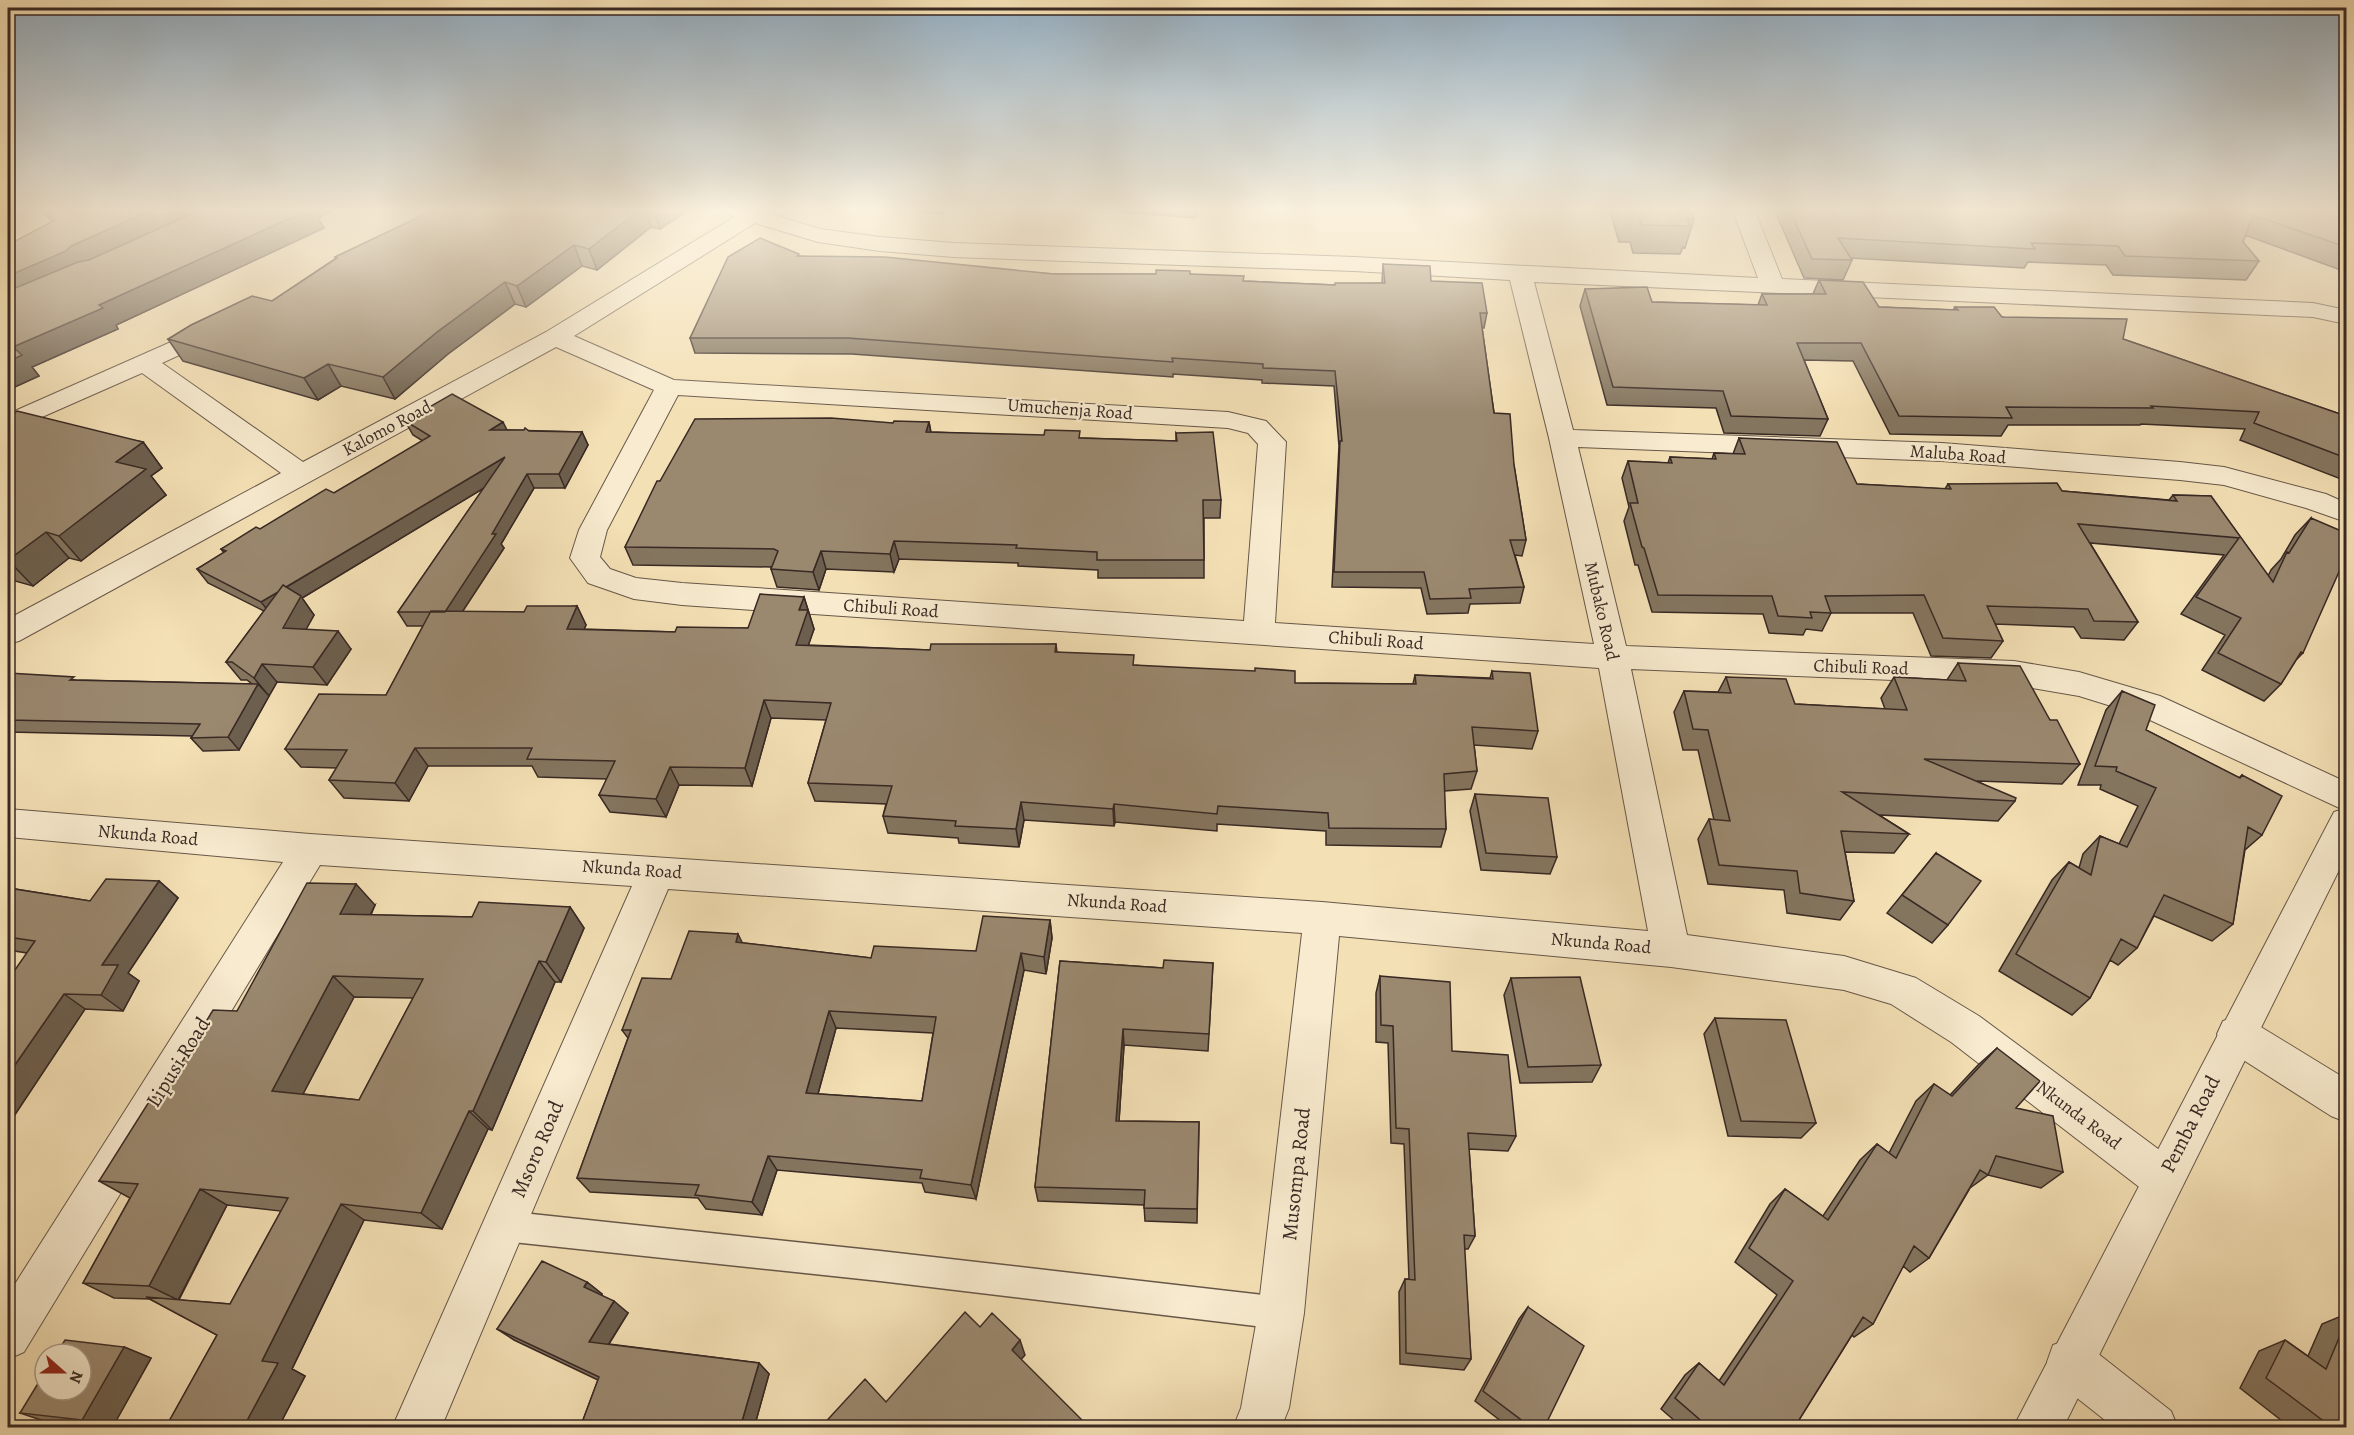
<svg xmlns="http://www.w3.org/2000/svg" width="2354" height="1435" font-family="Alegreya,serif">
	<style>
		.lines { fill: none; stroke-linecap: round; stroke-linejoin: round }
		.service-casing { stroke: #675748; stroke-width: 3 }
		.minor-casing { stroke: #675748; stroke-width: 2 }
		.tertiary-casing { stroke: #675748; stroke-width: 2 }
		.service { fill: #f8ebcf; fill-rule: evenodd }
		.minor { fill: #f8ebcf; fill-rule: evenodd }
		.tertiary { fill: #f8ebcf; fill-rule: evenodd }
		.wall { fill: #84755f; stroke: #382924; stroke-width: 1.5; fill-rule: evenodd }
		.shaded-wall { fill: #6c5f4e; stroke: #382924; stroke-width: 1.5 }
		.building { fill: #9a886f; stroke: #382924; stroke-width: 1.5; fill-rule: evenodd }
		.labels { text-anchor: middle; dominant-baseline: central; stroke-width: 4.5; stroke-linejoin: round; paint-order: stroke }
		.street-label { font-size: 18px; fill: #382924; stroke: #f8ebcf }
		.near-street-label { font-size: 21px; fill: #382924; stroke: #f8ebcf }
	</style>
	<rect width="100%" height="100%" fill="#f4e0b5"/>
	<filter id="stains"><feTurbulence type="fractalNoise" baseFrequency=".00333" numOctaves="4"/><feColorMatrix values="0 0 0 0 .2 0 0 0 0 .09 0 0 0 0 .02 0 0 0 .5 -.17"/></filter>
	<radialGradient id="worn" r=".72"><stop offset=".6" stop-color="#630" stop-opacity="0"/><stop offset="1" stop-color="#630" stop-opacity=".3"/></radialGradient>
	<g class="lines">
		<defs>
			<path id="service" d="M504 1211 880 1251 1281 1297 1292 1302 1297 1313 1292 1324 1281 1329 880 1281 504 1241 493 1237 489 1226 493 1215Z"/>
			<path id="minor" d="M726 211H770L768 213 820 229 880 237 954 243 1354 257 1758 278 1733 211H1755L1782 279 2313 303 2346 310V324L2313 317 1534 282 1573 430 1942 443 2180 462 2224 467 2326 494 2346 503V522L2306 508 2224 485 2180 480 1942 461 1578 447 1626 646 2014 661 2079 672 2160 696 2346 782V811L2137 714 2079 696 2014 685 1631 669 1687 935 1844 956 1916 978 1979 1016 2177 1163 2183 1178 2177 1193 2162 1199 2147 1193 1951 1042 1891 1004 1844 990 1671 967 1339 936 1304 1313 1289 1408 1281 1428H1233L1241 1408 1258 1313 1302 933 668 889 441 1428H392L632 886 320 865 24 1352 8 1359V1295L283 862 8 837V809L310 834 1322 902 1648 931 1599 668 682 605 634 599 588 583 570 558 579 530 654 390 556 347 19 641 8 644V619L281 473 142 373 8 432V414L214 323 223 325 226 330 223 335 162 363 303 462 546 332 734 217ZM755 223 818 242 880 251 954 257 1354 271 1510 280 1549 438 1594 644 1275 623 1286 442 1266 421 1228 412 674 380 574 336ZM678 395 1228 428 1248 433 1258 444 1244 621 682 583 636 578 610 569 600 557 607 530Z
				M2237 1016 2251 1021 2346 1079V1122L2331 1116 2223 1047 2217 1034 2223 1021Z
				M2070 1339 2087 1345 2171 1411 2178 1428H2115L2053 1379 2047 1362 2053 1345Z"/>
			<path id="tertiary" d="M2346 808V856L2063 1428H2013L2334 812Z"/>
		</defs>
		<use href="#service" class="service-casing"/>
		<use href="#minor" class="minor-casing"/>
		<use href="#tertiary" class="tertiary-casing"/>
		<use href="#service" class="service"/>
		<use href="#minor" class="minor"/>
		<use href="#tertiary" class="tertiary"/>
	</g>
	<path class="wall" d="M42 211H332L318 218 324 228 116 325 118 329 32 367 39 376 8 390V245L52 222Z
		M429 211H687L660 229 651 227 597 270 582 266 526 307 515 304 448 354 395 399 341 386 318 400 183 361 168 339 272 301 336 258 335 257 411 221Z
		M916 211H945L944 214Z
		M1114 211H1197L1195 218Z
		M1610 211H1691L1694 219 1685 248 1683 247 1680 254 1633 253 1630 242H1619Z
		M1775 211H2346V272L2245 235 2243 242 2259 261 2246 280 2113 275 2106 265 2028 262 2024 268 1850 258 1852 260 1843 280 1804 278Z
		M799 256 1054 274H1190L1243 281 1335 285 1382 283 1383 264 1431 281 1487 313 1484 328H1482L1494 413 1514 465 1526 540 1522 556 1515 555 1524 587 1520 603 1470 604 1468 613 1427 614 1421 588 1332 587 1339 446 1334 386 1262 383V380L1173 374V377L852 354 695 353 690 338Z
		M1819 280 1879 307 1953 310 1955 307 2002 317 2123 339 2346 416V481L2240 440 2245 429 2141 424 2140 425H2008L2001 436 1890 434 1853 361 1804 360 1828 419 1820 436 1724 433 1716 408 1607 405 1580 306 1585 289 1652 302 1758 305 1762 294H1813Z
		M8 418 143 442 162 468 151 476 166 495 81 561 69 558 33 586 8 579Z
		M405 421 507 430 582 432 588 445 565 488H534L501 544 504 548 462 612H524L577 606 586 625 584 629 675 632 748 628 804 597 814 629 808 645 930 650 1056 644 1057 652 1134 665 1295 683 1413 684 1415 675 1490 678 1492 671 1538 731 1532 749 1474 745 1477 771 1471 789 1444 791 1446 829 1441 847 1326 845V831L1217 824V831L1115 822 1114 826 1024 820 1019 847 959 843 958 838 888 833 883 816 886 804 815 801 808 783 826 720 771 718 752 786 679 785 666 817 610 812 599 795 607 779 538 777 532 766H428L409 801 344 798 329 780 337 768 301 767 285 749 386 695 423 626H407L398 612 484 488 302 598 314 615 306 629 351 649 327 685 277 682 269 696 267 694 269 696 239 750 203 751 191 738 192 736 8 732V673L76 680 252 684 247 680H241L226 662 264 611 208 583 197 569 224 553 221 549 334 493 423 441 413 435Z
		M929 422 931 432 1081 438 1176 441V433L1221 500 1220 518H1204V578H1098V570L1018 566V563L899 559 894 572 826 569 819 590 777 587 771 569V567L633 565 625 547 660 481 893 423Z
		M1739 438 1857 484 1945 489 1948 484 2062 491 2169 500 2173 495 2211 496 2268 576 2271 570 2281 559 2295 535 2311 518 2303 653 2296 660 2281 684 2264 701 2202 670 2225 635 2181 614 2224 555 2090 543 2138 622 2124 640 2081 638 2074 627 1995 624 2003 641 1991 658 1931 656 1913 613H1831L1822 631 1806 629 1803 635 1769 633 1763 614 1652 612 1638 565H1635L1624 521 1629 507 1622 478 1628 461 1668 463 1670 457 1712 459 1714 453 1733 454Z
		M1958 663 2050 720 2080 764 2062 784 1977 781 2015 801 1998 821 1879 815 1909 834 1894 853 1845 852 1854 901 1840 920 1787 913 1784 890 1708 884 1698 839 1709 819 1714 820 1698 750H1683L1674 712 1684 691 1718 692 1726 677 1795 704 1885 709 1881 698 1894 677 1947 680Z
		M2122 691 2146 730 2239 778 2242 775 2262 835 2245 850 2233 924 2212 941 2154 916 2137 948 2118 965 2110 960 2090 998 2072 1015 1999 971 2052 880 2069 862 2079 868 2083 854 2100 836 2119 844 2138 806 2100 789 2101 785H2078L2106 710Z
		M1475 794 1557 857 1550 874 1481 870 1470 811Z
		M1936 853 1948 925 1932 943 1887 913Z
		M159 881 178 898 128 973 139 981 123 1011 85 1009 8 1125 27 953 8 950V888L90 901Z
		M375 905 371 915 472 917 570 907 584 928 561 982H555L492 1130 488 1129 442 1229 364 1220 292 1369 305 1376 278 1428H175L167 1425 217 1335 150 1299 114 1298 83 1283 130 1198 99 1181 237 1011ZM354 997 413 998 359 1100 303 1094ZM227 1205 281 1211 230 1304 179 1300Z
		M1050 920 1052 938 1046 974 1024 970 976 1199 925 1192 922 1183 777 1170 762 1215 706 1209 698 1198 590 1192 577 1178 628 1038 622 1030 671 979 743 943 871 958 976 951ZM836 1028 933 1033 922 1101 818 1094Z
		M1060 961 1163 968 1213 963 1208 1051 1124 1045 1119 1121 1199 1122 1197 1223 1145 1221 1144 1205 1038 1201 1035 1187Z
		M1380 976 1452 1051 1516 1136 1508 1151 1469 1149 1475 1236 1468 1249H1464L1471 1359 1464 1370 1400 1364 1399 1292 1405 1279H1409L1404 1144 1391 1143 1388 1043 1376 1042V993Z
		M1511 978 1601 1065 1592 1082 1520 1083 1504 995Z
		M1715 1018 1816 1123 1801 1138 1728 1136 1704 1034Z
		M1997 1048 2016 1108 2063 1172 2041 1188 1988 1175 1970 1188 1929 1258 1910 1272 1903 1266 1873 1324 1854 1337 1852 1335 1794 1428H1683L1661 1409 1685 1375 1699 1363 1719 1381 1777 1295 1735 1262 1770 1204 1785 1189 1823 1216 1860 1160 1877 1144 1889 1153 1916 1101 1934 1084 1950 1095 1978 1065Z
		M587 1282 602 1294 601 1295 628 1313 609 1344 759 1363 769 1374 754 1428H580L598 1380 514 1340 497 1329Z
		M1528 1307 1544 1428H1510L1475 1401 1519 1319Z
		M2346 1314V1428H2291L2240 1388 2259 1351 2285 1340 2308 1356 2322 1324Z
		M124 1347 151 1358 112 1428H92L50 1423 20 1413Z"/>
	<path class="shaded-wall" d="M150 211H207L8 303V276L71 246Z
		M305 211H332L318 218 324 228 116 325 118 329 32 367 39 376 8 390V362L13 347 99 305Z
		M638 211H646L651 227 597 270 589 249Z
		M654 211H687L660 229Z
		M574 245 582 266 526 307 517 286Z
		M505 282 515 304 448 354 395 399 383 377 437 332Z
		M328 364 341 386 318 400 304 378Z
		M503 422 510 436 490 430Z
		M929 422 932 440 926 432Z
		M582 432 588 445 565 488 559 474Z
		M143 442 162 468 151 476 166 495 81 561 59 536 116 462Z
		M505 457 512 471 302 598 314 615 297 646 261 602Z
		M527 474 534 488 501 544 504 548 453 626 444 612Z
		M46 532 69 558 33 586 8 560Z
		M894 541 899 559 894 572 890 554Z
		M821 551 826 569 819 590 813 572Z
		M804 597 814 629 802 664 796 645 799 610Z
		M577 606 586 625 576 648 567 629Z
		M338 631 351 649 327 685 313 667Z
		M262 664 277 682 269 696 254 678Z
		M258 684 269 696 239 750 228 737Z
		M764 700 771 718 752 786 745 768Z
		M415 748 428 766 409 801 395 783Z
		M670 767 679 785 666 817 656 799Z
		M1021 802 1024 820 1019 847 1016 829Z
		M1114 804 1115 822 1114 826 1113 809Z
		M159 881 178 898 128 973 139 981 123 1011 101 995 102 965Z
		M356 884 375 905 360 935 340 914Z
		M570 907 584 928 561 982 546 962Z
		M1050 920 1052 938 1046 974 1044 957Z
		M738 934 747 952 736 942Z
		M1021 953 1024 970 976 1199 971 1185Z
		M539 961 555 982 492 1130 473 1111Z
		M333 976 354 997 295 1109 272 1091Z
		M64 994 85 1009 8 1125V1075Z
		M829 1011 836 1028 814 1108 806 1093Z
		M1123 1029 1124 1045 1118 1136 1116 1121Z
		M469 1111 488 1129 442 1229 421 1213Z
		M768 1156 777 1170 762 1215 752 1202Z
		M200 1189 227 1205 178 1300 149 1286Z
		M341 1204 364 1220 292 1369 305 1376 278 1428H243L262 1361Z
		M587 1282 602 1294 599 1300 584 1287Z
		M614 1301 628 1313 603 1353 589 1342Z
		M1020 1340 1025 1355 1017 1364 1012 1350Z
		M124 1347 151 1358 112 1428H104L82 1420Z
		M759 1363 769 1374 754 1428H740Z"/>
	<path class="building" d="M46 211H150L71 246 66 251 8 276V245L55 220Z
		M198 211H306L99 305 103 308 13 347 22 355 8 362V291L78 262 89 260Z
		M429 211H638L589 249 574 245 517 286 505 282 437 332 383 377 328 364 304 378 168 339 191 325 252 296 272 301 337 258 335 257 411 221Z
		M1627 211H1691L1694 219H1687L1690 226 1642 225 1638 214H1627Z
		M1790 211H2346V247L2253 215 2243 242 2259 261 2125 256 2118 246 2031 243 2035 249 1838 238 1852 260 1812 259Z
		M760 238 799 254 797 256 885 257 1054 274H1156V270L1190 271V274L1244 276 1243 281 1335 285V283H1385L1383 264 1430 266 1431 281 1482 283 1487 313H1480L1494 413 1510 414 1514 465 1526 540H1510L1524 587 1469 589 1471 598 1430 599 1424 572H1334L1340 441H1342L1335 371 1263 368V364L1172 358 1173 362 848 338H690L728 257Z
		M1819 280 1863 282 1879 307 1958 310 1955 307H1994L2002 317 2127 319 2123 339 2346 416V458L2254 423 2259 412 2151 406 2153 408 2006 407 2012 418 1899 416 1861 343H1797L1828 419 1731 416 1723 391 1613 387 1585 289 1647 287 1652 302 1767 305 1762 294H1826Z
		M452 394 503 422 490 430H524L525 428 529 431 582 432 559 474H527L492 534H496L445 612H398L505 457 286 587 283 585 278 592 261 602 197 569 226 551 221 549 256 527 260 529 326 489 334 493 430 436 405 421Z
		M17 411 143 442 116 462 146 469 59 536 46 532 8 560V418Z
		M831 418 893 423 894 421 929 422 926 432 1044 435 1045 430 1080 431 1079 438 1177 441 1176 433 1213 432 1221 500H1203L1204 560H1097V552L1016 548 1017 545 894 541 890 554 821 551 813 572 771 569 778 551 774 549 625 547 657 481H660L695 419Z
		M1739 438 1837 442 1857 484 1951 489 1948 484 2057 483 2062 491 2177 501 2173 495 2211 496 2273 582 2287 552 2289 553 2311 518 2346 533V556L2303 653 2301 652 2281 684 2218 653 2241 618 2196 597 2239 538 2078 524 2138 622 2094 621 2088 609 1987 606 2003 641 1943 638 1924 595 1825 596 1831 613 1810 612 1812 618 1778 616 1772 596 1658 595 1644 548 1642 547 1630 503H1638L1628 461 1672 463 1670 457 1716 459 1714 453 1745 454Z
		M283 585 301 596 283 628 338 631 313 667 262 664 254 678 232 662H226Z
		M760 594 804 597 799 610H808L796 645 930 650 931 644H1056L1055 652 1134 655 1133 665 1255 671V668L1295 671V683L1416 684 1415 675 1493 679 1492 671 1530 673 1538 731 1472 727 1477 771 1444 774 1446 829 1329 828 1328 813 1218 806 1217 814 1114 804 1113 809 1021 802 1016 829 955 826 956 821 883 816 892 786 808 783 831 703 764 700 745 768 670 767 656 799 599 795 615 761 527 759 532 748H415L395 783 329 780 347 750 285 749 319 694 386 695 431 611 524 612 527 606H577L567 629 675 632 677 627 748 628Z
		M1958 663 2020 666 2050 720H2057L2080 764 1924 759 2016 798 2015 801 1842 792 1909 834 1841 831 1854 901 1800 893 1797 871 1719 865 1709 819 1730 821 1708 730 1693 729 1684 691 1731 693 1726 677 1786 679 1795 704 1907 710 1894 677 1966 681Z
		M8 673 74 677 70 680 258 684 228 737 191 738 200 724 8 720Z
		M2122 691 2155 705 2146 730 2240 778 2242 775 2282 796 2262 835 2248 827 2233 924 2164 895 2137 948 2121 939 2090 998 2016 954 2069 862 2091 875 2100 836 2127 847 2156 788 2116 771 2117 767 2095 766Z
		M1475 794 1548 798 1557 857 1486 853Z
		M1936 853 1981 881 1948 925 1902 895Z
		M106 879 159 881 102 965H118L101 995 64 994 8 1075V980L35 941 8 937V888L90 901Z
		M307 883 356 884 340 914 472 917 479 902 570 907 546 962 539 961 473 1111H469L421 1213 341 1204 262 1361 278 1363 243 1428H186L167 1425 217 1335 146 1297 230 1304 288 1198 200 1189 149 1286 83 1283 138 1184 99 1181 152 1097H161L213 1010 237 1011ZM333 976 423 979 359 1100 272 1091Z
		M983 916 1050 920 1044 957 1021 953 971 1185 920 1178 922 1170 768 1156 752 1202 695 1195 699 1185 577 1178 631 1030H622L642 978 671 979 689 931 738 934 736 942 871 958 874 946 976 951ZM829 1011 936 1017 922 1101 806 1093Z
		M1164 960 1213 963 1209 1034 1123 1029 1116 1121 1199 1122 1197 1209 1144 1208 1145 1190 1035 1187 1060 961 1163 968Z
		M1380 976 1450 982 1452 1051 1508 1055 1516 1136 1468 1133 1475 1236 1464 1235 1471 1359 1406 1353 1405 1279 1415 1280 1409 1129 1396 1128 1393 1026 1381 1025Z
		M1580 977 1601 1065 1528 1067 1511 978Z
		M1715 1018 1786 1020 1816 1123 1741 1121Z
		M1997 1048 2040 1081 2016 1108 2053 1116 2063 1172 1996 1156 1988 1175 1980 1170 1929 1258 1914 1246 1873 1324 1863 1317 1794 1428H1705L1706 1425 1675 1398 1699 1363 1724 1385 1793 1281 1749 1248 1785 1189 1828 1220 1877 1144 1896 1158 1934 1084 1952 1096Z
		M542 1261 587 1282 584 1287 614 1301 589 1342 759 1363 740 1428H580L599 1377 497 1329Z
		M1528 1307 1584 1346 1544 1428H1532L1483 1391Z
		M965 1312 980 1327 992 1313 1020 1340 1012 1350 1084 1422 1080 1428H820L865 1379 886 1402Z
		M2346 1321V1428H2333L2266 1378 2285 1340 2326 1369Z
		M65 1340 124 1347 82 1420 20 1413 45 1372V1390H81V1354H56Z"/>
	<linearGradient id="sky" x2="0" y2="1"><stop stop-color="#93adc0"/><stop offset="0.51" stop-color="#faf1de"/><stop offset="1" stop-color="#faf1de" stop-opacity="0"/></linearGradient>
	<rect width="2354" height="412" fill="url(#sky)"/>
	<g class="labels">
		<g class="street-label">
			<text transform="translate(1070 409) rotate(4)">Umuchenja Road</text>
			<text transform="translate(387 428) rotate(-28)">Kalomo Road</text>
			<text transform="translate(1958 454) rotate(4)">Maluba Road</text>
			<text transform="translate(891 608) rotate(4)">Chibuli Road</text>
			<text transform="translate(1602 611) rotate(77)">Mubako Road</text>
			<text transform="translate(1376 640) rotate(4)">Chibuli Road</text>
			<text transform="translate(1861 667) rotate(2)">Chibuli Road</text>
			<text transform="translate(148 835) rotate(5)">Nkunda Road</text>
			<text transform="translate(632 869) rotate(4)">Nkunda Road</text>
			<text transform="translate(1117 903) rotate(4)">Nkunda Road</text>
			<text transform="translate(1601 943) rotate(5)">Nkunda Road</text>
			<text transform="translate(2079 1115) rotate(37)">Nkunda Road</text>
		</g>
		<g class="near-street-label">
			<text transform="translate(178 1062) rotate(-58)">Lipusi Road</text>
			<text transform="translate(2190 1124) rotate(-63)">Pemba Road</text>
			<text transform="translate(537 1149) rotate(-67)">Msoro Road</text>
			<text transform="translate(1296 1174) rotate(-84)">Musompa Road</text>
		</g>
	</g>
	<rect width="2354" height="1435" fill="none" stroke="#f4e0b5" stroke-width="30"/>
	<rect x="9" y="9" width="2336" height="1417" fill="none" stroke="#382924" stroke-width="3"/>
	<rect x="15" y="15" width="2324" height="1405" fill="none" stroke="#382924" stroke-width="1.5"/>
	<g transform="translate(63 1372) rotate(111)"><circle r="28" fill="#f8ebcf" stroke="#ab9d8b" stroke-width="1.5"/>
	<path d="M0-4.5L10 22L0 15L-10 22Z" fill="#8f2418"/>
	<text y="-9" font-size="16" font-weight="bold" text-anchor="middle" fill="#382924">N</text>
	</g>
	<rect width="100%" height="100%" filter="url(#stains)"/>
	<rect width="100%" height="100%" fill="url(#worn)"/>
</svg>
